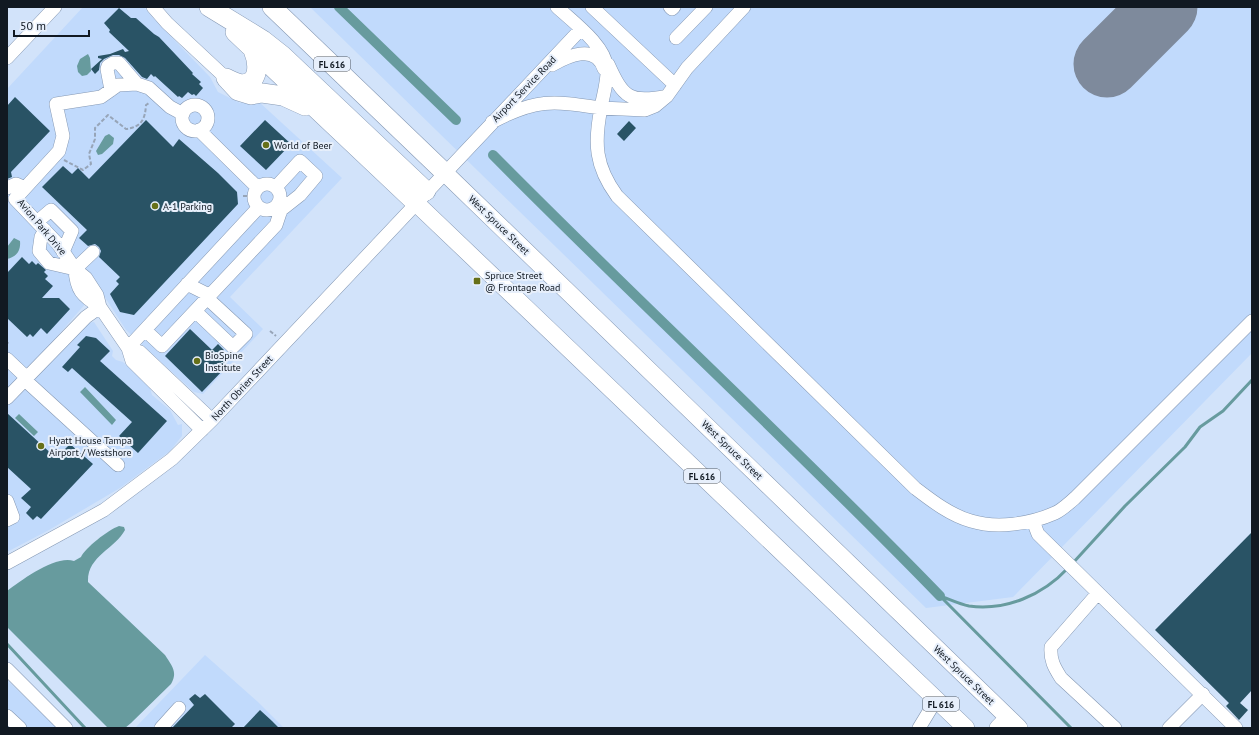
<svg xmlns="http://www.w3.org/2000/svg" width="1259" height="735" font-family="'PT Sans',sans-serif">
	<style>
		.built { fill: #c1dafc }
		.water { fill: #679b9e }
		.lines { fill: none; stroke-linecap: round; stroke-linejoin: round }
		.stream { stroke: #679b9e; stroke-width: 3 }
		.canal { stroke: #679b9e; stroke-width: 10 }
		.runway { stroke: #7e8a9c; stroke-width: 67 }
		.building { fill: #295365 }
		.minor-casing { stroke: #8598b3; stroke-width: 14 }
		.major-casing { stroke: #8598b3; stroke-width: 18 }
		.highway-casing { stroke: #8598b3; stroke-width: 20 }
		.path { stroke: #97a5b8; stroke-width: 2; stroke-dasharray: 4 2; stroke-linecap: butt }
		.minor { stroke: #fff; stroke-width: 13 }
		.major { stroke: #fff; stroke-width: 17 }
		.highway { stroke: #fff; stroke-width: 19 }
		.poi-dot { fill: #667019; stroke: #e7effb; stroke-width: 1.5 }
		.labels { text-anchor: middle; dominant-baseline: central; stroke-width: 4; stroke-linejoin: round; paint-order: stroke }
		.shield { fill: #e7effb; stroke: #515963; stroke-width: 1 }
		.shield-label { font-size: 9px; font-weight: bold; fill: #111922 }
		.street-label { font-size: 10px; fill: #111922; stroke: #e7effb }
		.poi-label { font-size: 10px; fill: #111922; stroke: #e7effb; text-anchor: start }
	</style>
	<rect width="100%" height="100%" fill="#d2e3fa"/>
	<path class="built" d="M83 7H144L153 18 210 77 218 92 240 103 258 101 342 178 230 297 263 329 203 394 194 392 126 330 99 288 34 363 7 389V89Z
		M310 7H1252V353L1013 597 926 608Z
		M94 322 113 351 112 356 116 360 123 362 150 388 152 395 170 410 178 425 182 424V436L170 451 120 488 49 530 7 552V405L87 323Z
		M205 655 258 702 284 728H135Z
		M7 680 57 728H7Z"/>
	<path class="water" d="M88 54 90 58 91 71 87 75 82 76 78 72 77 66 80 59Z
		M109 134 114 138 113 144 102 154 98 155 96 151 105 136Z
		M14 238 20 241C21 251 16 257 7 259V247Z
		M85 387 116 420 112 425 80 392Z
		M19 414 38 432 34 436 15 418Z
		M119 526 124 527 125 530C115 549 87 556 88 582L165 655C172 666 178 672 171 684L131 723 125 728H108L7 627V591C22 580 55 555 74 561L81 557C85 548 108 530 119 526Z"/>
	<g class="lines">
		<path class="stream" d="M1072 564 1125 506 1185 447 1200 427 1223 411 1252 380
			M940 596C949 599 959 604 969 606 1006 611 1043 595 1068 568
			M940 596 1071 728
			M7 644 85 728"/>
		<path class="canal" d="M339 7 456 120
			M493 155C640 304 794 445 940 596"/>
		<path class="runway" d="M1107 64 1164 7"/>
	</g>
	<path class="building" d="M119 8 131 18H136L154 34 159 37 193 73 192 74 201 82 199 84 203 88 196 96 194 94 192 95 188 92 182 98 179 96 178 97 155 76 154 77 151 74 147 79 142 77 125 58 119 55H113L104 59 100 63 99 70 95 74 91 69 102 59 98 58V56L110 54 123 49 125 52 129 51 109 32 110 30 104 23Z
		M15 97 50 131 11 172 12 177 7 179V106Z
		M146 120 173 147 179 139 218 173 237 192 238 204 134 315 120 312 110 294 119 284 116 281 120 277 99 257 101 251 99 247 95 244 88 246 79 238 87 230 42 187 63 166 72 174 78 168 89 179Z
		M265 120 291 144 266 170 240 146Z
		M629 121 636 128 624 141 617 134Z
		M22 257 29 264 32 261 36 265 38 263 46 270 44 272 48 276 45 279 53 286 42 298H59L70 309 47 334 41 328 33 337 30 334 27 337 7 318V273Z
		M190 329 212 350 218 344 224 350 218 356 228 365 202 392 165 356Z
		M86 336 96 338 110 351 100 361 167 421 138 453 119 436 132 422 72 368 68 372 62 367 80 347 77 345Z
		M7 413 56 458 70 444 93 464 41 519 37 516 33 520 26 513 31 507 21 498 31 489 7 467Z
		M1252 532V690L1240 703 1248 710 1239 720 1226 706 1229 703 1155 630Z
		M195 694 200 698 205 694 235 724 231 728H172L194 705 189 699Z
		M260 710 272 721 279 728H243Z"/>
	<g class="lines">
		<defs>
			<path id="minor" d="M153 7 167 23 226 78
				M557 7C573 22 605 45 607 68 608 81 603 95 601 108L645 110 655 106 667 96 687 68 744 7
				M592 7 675 85
				M670 7 672 9 674 7
				M676 38 706 7
				M7 58 55 7
				M608 64C623 97 629 104 667 96
				M552 65C568 56 596 43 604 69
				M111 90 107 69 108 66 113 63H119L137 84
				M182 118a13 13 0 1 1 26 0a13 13 0 1 1-26 0Z
				M183 114 170 107 149 88 137 84 118 85 101 97 56 104 63 136 59 151 15 199 58 244 75 269 86 278 97 295 100 307 128 348 132 361 202 430
				M492 122C537 98 553 101 601 108 594 143 595 166 617 196L915 488C932 501 950 515 971 521 997 529 1030 524 1055 513 1062 510 1069 503 1075 498L1252 321
				M199 130 258 188
				M254 197a13 13 0 1 1 26 0a13 13 0 1 1-26 0Z
				M7 188 16 184 25 188
				M38 221 51 210 72 231 63 252
				M45 230 41 237 39 251 49 263 75 269
				M75 269C76 290 82 296 100 307
				M75 269 93 252
				M187 284 209 295
				M195 311 233 347 246 334 207 298
				M145 330 162 346 276 225 281 210 300 195 316 176 300 161 276 187
				M128 348 259 207
				M128 348 140 352 212 420
				M7 359 27 378
				M25 380 118 465
				M7 398 86 317 100 307
				M7 501 13 517 7 520
				M1033 521 1038 534 1236 728
				M7 563 104 510 172 459 212 420 581 29
				M1098 593 1051 647C1050 660 1054 667 1061 678L1115 728
				M7 669 66 728
				M7 716 20 728
				M161 728 179 708
				M919 728 936 700
				M1169 728 1203 694"/>
			<path id="major" d="M444 172 1019 728
				M416 203 966 728
				M998 728 1008 718"/>
			<path id="highway" d="M209 7 263 40 282 55 426 191
				M272 7 444 172
				M235 32 416 203
				M226 78 238 91 251 95 262 93 283 96 305 106
				M226 78C230 80 236 83 241 84 261 84 258 62 253 50"/>
		</defs>
		<use href="#minor" class="minor-casing"/>
		<use href="#major" class="major-casing"/>
		<use href="#highway" class="highway-casing"/>
		<path class="path" d="M64 160 83 170 91 164 89 154 95 139V128L108 115 126 129C142 127 145 119 146 105L149 103
			M243 196H250
			M270 331 276 336
			M7 344 8 342"/>
		<use href="#minor" class="minor"/>
		<use href="#major" class="major"/>
		<use href="#highway" class="highway"/>
	</g>
	<g class="poi-dot">
		<circle cx="266" cy="145" r="4"/>
		<circle cx="155" cy="206" r="4"/>
		<rect x="473" y="277" width="8" height="8" rx="2"/>
		<circle cx="197" cy="361" r="4"/>
		<circle cx="41" cy="446" r="4"/>
	</g>
	<g class="labels">
		<g class="shield">
			<rect x="314" y="57" width="36" height="14" rx="3"/>
			<rect x="684" y="469" width="36" height="14" rx="3"/>
			<rect x="923" y="697" width="36" height="14" rx="3"/>
		</g>
		<g class="shield-label">
			<text x="332" y="64">FL 616</text>
			<text x="702" y="476">FL 616</text>
			<text x="941" y="704">FL 616</text>
		</g>
		<g class="street-label">
			<text transform="translate(524 89) rotate(-46)">Airport Service Road</text>
			<text transform="translate(499 225) rotate(44)">West Spruce Street</text>
			<text transform="translate(42 227) rotate(50)">Avion Park Drive</text>
			<text transform="translate(242 388) rotate(-47)">North Obrien Street</text>
			<text transform="translate(732 450) rotate(44)">West Spruce Street</text>
			<text transform="translate(964 675) rotate(44)">West Spruce Street</text>
		</g>
		<g class="poi-label">
			<text x="274" y="145">World of Beer</text>
			<text x="163" y="206">A-1 Parking</text>
			<text x="485" y="275">Spruce Street<tspan x="485" dy="12">@ Frontage Road</tspan></text>
			<text x="205" y="355">BioSpine<tspan x="205" dy="12">Institute</tspan></text>
			<text x="49" y="440">Hyatt House Tampa<tspan x="49" dy="12">Airport / Westshore</tspan></text>
		</g>
	</g>
	<rect width="1259" height="735" fill="none" stroke="#111922" stroke-width="16"/>
	<path d="M14 30v6h75v-6" fill="none" stroke="#111922" stroke-width="2"/>
	<text x="20" y="30" font-size="12" fill="#111922" stroke="#e7effb" stroke-width="3" paint-order="stroke">50 m</text>
</svg>
